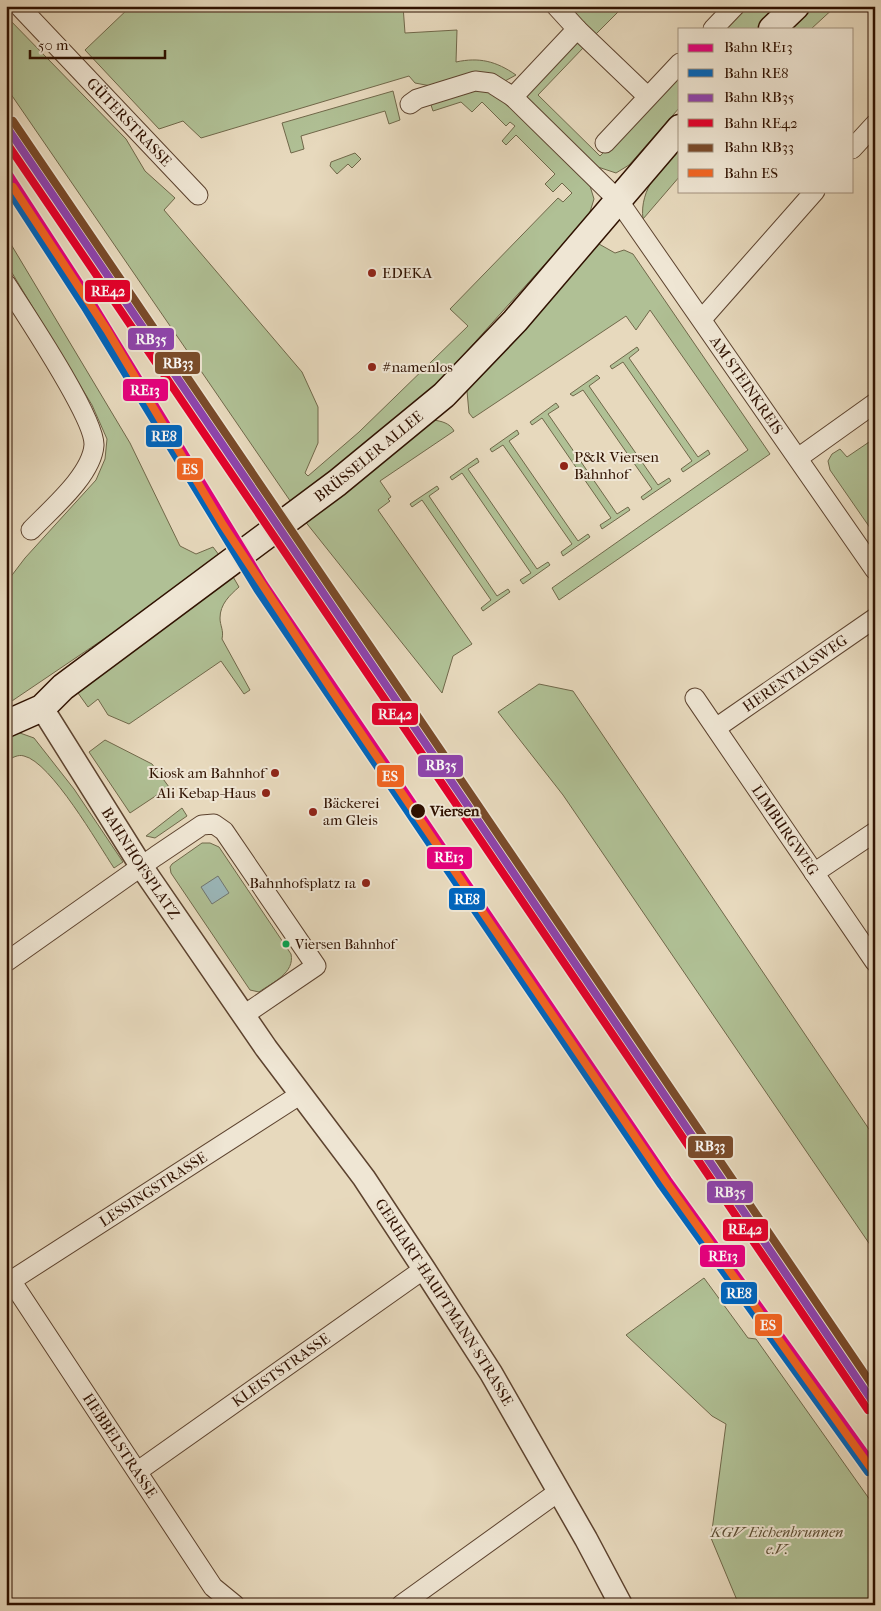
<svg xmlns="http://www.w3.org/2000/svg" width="881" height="1611" font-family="'IM FELL French Canon',serif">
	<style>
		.green { fill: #b0c095; stroke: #70684a }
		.water { fill: #9bb8bb; stroke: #707570 }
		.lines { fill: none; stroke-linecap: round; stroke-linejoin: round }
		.minor-casing { stroke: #5d432f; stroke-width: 21 }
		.tertiary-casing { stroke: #5d432f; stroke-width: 25 }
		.secondary-casing { stroke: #2f1100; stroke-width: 29 }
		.minor { stroke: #efe6d4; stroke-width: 19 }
		.tertiary { stroke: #efe6d4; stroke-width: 22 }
		.secondary { stroke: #efe6d4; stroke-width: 26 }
		.rail-1-casing { stroke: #efe6d4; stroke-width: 11 }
		.rail-2-casing { stroke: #efe6d4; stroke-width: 11 }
		.rail-3-casing { stroke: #efe6d4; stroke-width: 11 }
		.rail-4-casing { stroke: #efe6d4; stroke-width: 11 }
		.rail-5-casing { stroke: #efe6d4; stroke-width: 11 }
		.rail-6-casing { stroke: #efe6d4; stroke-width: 11 }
		.rail-1 { stroke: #e5007d; stroke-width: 8 }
		.rail-2 { stroke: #0065bd; stroke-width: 8 }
		.rail-3 { stroke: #8e44ad; stroke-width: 8 }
		.rail-4 { stroke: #e4002b; stroke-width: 8 }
		.rail-5 { stroke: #7a4b2a; stroke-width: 8 }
		.rail-6 { stroke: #f26522; stroke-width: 8 }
		.poi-dot { fill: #8f2418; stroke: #efe6d4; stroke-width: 2 }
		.stop-dot { fill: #2f1100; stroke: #efe6d4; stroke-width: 2 }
		.bus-dot { fill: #00a651; stroke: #efe6d4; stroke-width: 2 }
		.labels { text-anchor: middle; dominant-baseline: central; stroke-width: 4; stroke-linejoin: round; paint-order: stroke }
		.bus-label { font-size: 14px; fill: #2f1100; stroke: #efe6d4; text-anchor: start }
		.street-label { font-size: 15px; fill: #2f1100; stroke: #efe6d4 }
		.poi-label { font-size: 15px; fill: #2f1100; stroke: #efe6d4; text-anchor: start }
		.stop-label { font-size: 15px; font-weight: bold; fill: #2f1100; stroke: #efe6d4; text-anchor: start }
		.park-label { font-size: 15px; font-style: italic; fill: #5c4e34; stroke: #efe6d4 }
		.line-badge { stroke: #efe6d4; stroke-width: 2 }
		.badge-label { font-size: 14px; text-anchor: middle; font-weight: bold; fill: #fff }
	</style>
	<rect width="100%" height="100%" fill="#e7d9bd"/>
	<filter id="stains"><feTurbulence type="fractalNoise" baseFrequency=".004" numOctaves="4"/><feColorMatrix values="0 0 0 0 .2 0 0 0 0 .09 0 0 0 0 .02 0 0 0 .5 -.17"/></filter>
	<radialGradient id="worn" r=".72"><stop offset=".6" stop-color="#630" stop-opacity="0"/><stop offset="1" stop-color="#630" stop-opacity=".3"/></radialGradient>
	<path class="green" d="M131 6H403L405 33 457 30 456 62C479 57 496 61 516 75L505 81 431 86 415 83 409 76 201 138 183 121 159 129 85 50Z
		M566 6H624L595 35Z
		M745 6H783L758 29H723Z
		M809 6H836L811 29H784Z
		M6 16 126 139 145 171 175 198 164 210 302 372 318 407V443L305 473 308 476 359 432 468 326 450 309 558 198 563 202 572 193 562 183 553 192 545 184 555 174 516 135 506 145 502 141 515 126 510 122 506 126 482 102 472 112 461 102 433 111 430 102C456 94 474 85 500 96L590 186 594 199 589 215 449 371 416 403 293 505 6 87Z
		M575 41 584 47 538 95 600 156 680 74V107L629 165 616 173 595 166 524 99 529 87Z
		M393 91 400 120 389 124 385 111 301 136 304 149 291 153 282 123Z
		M680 144V176L643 219C639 189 662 166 680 144Z
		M355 153 361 159 352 168 348 164 337 174 330 166 331 162Z
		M6 236 130 443 180 546 196 554 213 547 222 559 6 705V583L25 558 96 480 105 459 107 439 92 405 6 263Z
		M599 244 615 253 624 250 633 254 770 454 559 600 552 588 748 450 650 310 636 330 626 316 473 418 469 413 467 391Z
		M637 347 639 350 629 358 698 457 708 450 710 454 683 472 681 469 692 461 623 362 612 369 610 366Z
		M597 375 600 378 589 386 658 485 669 478 671 481 643 500 641 497 652 489 583 390 573 396 570 394Z
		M556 403 559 407 548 414 617 514 628 507 630 510 602 529 600 525 611 518 542 418 532 425 530 422Z
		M433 420C441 421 450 423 454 431L380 481 391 497 388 499 390 501 378 510 472 644 453 656 442 693 304 520Z
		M517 430 519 434 509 441 578 541 588 534 590 537 563 556 561 552 572 544 503 445 492 452 490 449Z
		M875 438V535L830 470 828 461 832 454 840 449 847 457Z
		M477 458 479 462 468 469 537 569 548 562 550 565 523 584 520 580 531 573 462 473 452 480 450 477Z
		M437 486 439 489 429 496 497 596 508 589 510 592 483 611 481 608 491 600 422 500 412 507 410 504Z
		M232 575 239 587C230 595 220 604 220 618 220 626 224 630 222 639L250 690 244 694 221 661 129 724 108 715 98 699 88 707 78 693Z
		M539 684 573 691 875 1138V1252L563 795 498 712Z
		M20 733 34 738 74 789 123 862 114 868C98 844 51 762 24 756 18 754 12 758 6 761V737Z
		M105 740 152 764 169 787 130 813 89 752Z
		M182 808 187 816 155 838 146 836Z
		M202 843H210L219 847 291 954C295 973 273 982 259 992L250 990 171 873 170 867 172 864Z
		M704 1278 748 1338 756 1339 875 1507V1605H739L711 1538 726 1424 712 1416 626 1335Z"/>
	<path class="water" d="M218 876 229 893 212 904 201 887Z"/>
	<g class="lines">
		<defs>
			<g id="minor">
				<path id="s1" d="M19 6 198 195"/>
				<path d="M577 29 647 96"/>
				<path d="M713 29 735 6"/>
				<path d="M513 97 577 29 556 6"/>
				<path id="s2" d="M410 104 417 99 475 81 491 83 513 97 618 200 875 570"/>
				<path d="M605 143 680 63"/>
				<path d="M852 149 875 124"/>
				<path d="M6 284C24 312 95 418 94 445 92 475 51 509 31 530"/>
				<path d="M702 319 815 191"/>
				<path d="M798 458 875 403"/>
				<path id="s3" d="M695 698 875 962"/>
				<path id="s4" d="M716 728 875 618"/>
				<path d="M814 873 875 832"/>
				<path d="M6 962 156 856 202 825 214 824 224 831 316 966 244 1015"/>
				<path id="s5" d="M12 1282 213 1587 235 1605"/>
				<path id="s6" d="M6 1284 301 1094"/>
				<path id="s7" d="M138 1471 424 1269"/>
				<path d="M401 1605 558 1492"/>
			</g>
			<g id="tertiary">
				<path id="s8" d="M42 708 141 866 266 1048 364 1178 424 1269 491 1373 586 1539 621 1605"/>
			</g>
			<g id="secondary">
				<path d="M772 29 796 6"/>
				<path id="s9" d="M6 724 42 708 63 687 337 483 444 395 515 321 680 128"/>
			</g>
		</defs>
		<use href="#minor" class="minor-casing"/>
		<use href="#tertiary" class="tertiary-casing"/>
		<use href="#secondary" class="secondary-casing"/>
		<use href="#minor" class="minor"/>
		<use href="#tertiary" class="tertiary"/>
		<use href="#secondary" class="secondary"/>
		<defs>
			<path id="rail-1" d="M6 170 91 301 264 584 668 1180 875 1467"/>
			<path id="rail-2" d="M6 186 84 306 257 589 661 1185 868 1472"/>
			<path id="rail-3" d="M6 126 875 1405"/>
			<path id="rail-4" d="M6 142 868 1410"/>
			<path id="rail-5" d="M13 121 875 1389"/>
			<path id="rail-6" d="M13 187 107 330 223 525 333 692 666 1182 875 1474"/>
		</defs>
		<use href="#rail-1" class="rail-1-casing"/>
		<use href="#rail-2" class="rail-2-casing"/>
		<use href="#rail-3" class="rail-3-casing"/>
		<use href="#rail-4" class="rail-4-casing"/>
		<use href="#rail-5" class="rail-5-casing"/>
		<use href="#rail-6" class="rail-6-casing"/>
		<use href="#rail-1" class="rail-1"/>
		<use href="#rail-2" class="rail-2"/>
		<use href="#rail-3" class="rail-3"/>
		<use href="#rail-4" class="rail-4"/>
		<use href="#rail-5" class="rail-5"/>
		<use href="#rail-6" class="rail-6"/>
	</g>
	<g class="poi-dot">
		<circle cx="372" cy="273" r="5"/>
		<circle cx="372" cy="367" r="5"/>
		<circle cx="564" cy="466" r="5"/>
		<circle cx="275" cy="773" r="5"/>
		<circle cx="266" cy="793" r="5"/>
		<circle cx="313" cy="812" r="5"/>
		<circle cx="366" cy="883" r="5"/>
	</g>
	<circle class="stop-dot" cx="418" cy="811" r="8"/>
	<circle class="bus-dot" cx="286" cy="944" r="4.5"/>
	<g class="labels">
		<g class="bus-label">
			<text x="295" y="944">Viersen Bahnhof</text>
		</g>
		<g class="street-label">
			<text stroke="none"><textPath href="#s1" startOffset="160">GÜTERSTRASSE</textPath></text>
			<text stroke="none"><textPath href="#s2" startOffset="484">AM STEINKREIS</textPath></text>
			<text stroke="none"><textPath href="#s9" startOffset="452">BRÜSSELER ALLEE</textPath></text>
			<text stroke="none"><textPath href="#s4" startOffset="96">HERENTALSWEG</textPath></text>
			<text stroke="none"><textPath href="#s3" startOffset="160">LIMBURGWEG</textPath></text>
			<text stroke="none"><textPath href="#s8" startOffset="184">BAHNHOFSPLATZ</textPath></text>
			<text stroke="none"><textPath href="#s6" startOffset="175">LESSINGSTRASSE</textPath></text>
			<text stroke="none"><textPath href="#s8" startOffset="718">GERHART-HAUPTMANN-STRASSE</textPath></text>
			<text stroke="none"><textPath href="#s7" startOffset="175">KLEISTSTRASSE</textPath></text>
			<text stroke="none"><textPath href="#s5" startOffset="196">HEBBELSTRASSE</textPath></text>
		</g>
		<g class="poi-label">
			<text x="382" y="273">EDEKA</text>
			<text x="382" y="367">#namenlos</text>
			<text x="574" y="457">P&amp;R Viersen<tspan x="574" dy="17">Bahnhof</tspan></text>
			<text x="265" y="773" text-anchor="end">Kiosk am Bahnhof</text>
			<text x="256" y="793" text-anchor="end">Ali Kebap-Haus</text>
			<text x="323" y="803">Bäckerei<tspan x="323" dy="17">am Gleis</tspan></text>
			<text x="356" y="883" text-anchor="end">Bahnhofsplatz 1a</text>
		</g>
		<g class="stop-label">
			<text x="430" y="811">Viersen</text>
		</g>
		<g class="park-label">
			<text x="777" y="1532">KGV Eichenbrunnen<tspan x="777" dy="17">e.V.</tspan></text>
		</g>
	</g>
	<g class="line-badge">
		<rect x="84" y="279" width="47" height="24" rx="5" fill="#e4002b"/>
		<rect x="127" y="327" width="48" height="24" rx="5" fill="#8e44ad"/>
		<rect x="154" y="351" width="47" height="24" rx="5" fill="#7a4b2a"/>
		<rect x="122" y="378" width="47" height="24" rx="5" fill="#e5007d"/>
		<rect x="145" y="424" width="38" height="24" rx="5" fill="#0065bd"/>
		<rect x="176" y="457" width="28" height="24" rx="5" fill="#f26522"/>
		<rect x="371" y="702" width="48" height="24" rx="5" fill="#e4002b"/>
		<rect x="417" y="754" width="47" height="24" rx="5" fill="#8e44ad"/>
		<rect x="376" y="764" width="29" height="24" rx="5" fill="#f26522"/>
		<rect x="426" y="846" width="47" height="24" rx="5" fill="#e5007d"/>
		<rect x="448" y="887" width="38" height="24" rx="5" fill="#0065bd"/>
		<rect x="687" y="1135" width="47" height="24" rx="5" fill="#7a4b2a"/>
		<rect x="706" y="1180" width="48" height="24" rx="5" fill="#8e44ad"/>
		<rect x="722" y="1218" width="47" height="24" rx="5" fill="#e4002b"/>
		<rect x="699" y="1244" width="47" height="24" rx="5" fill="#e5007d"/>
		<rect x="720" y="1281" width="38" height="24" rx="5" fill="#0065bd"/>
		<rect x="754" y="1313" width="29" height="24" rx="5" fill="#f26522"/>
	</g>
	<g class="badge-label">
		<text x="108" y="296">RE42</text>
		<text x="151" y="344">RB35</text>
		<text x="178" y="368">RB33</text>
		<text x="145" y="395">RE13</text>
		<text x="164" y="441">RE8</text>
		<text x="190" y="474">ES</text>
		<text x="395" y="719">RE42</text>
		<text x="441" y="770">RB35</text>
		<text x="390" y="781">ES</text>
		<text x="449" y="862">RE13</text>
		<text x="467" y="904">RE8</text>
		<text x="710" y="1151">RB33</text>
		<text x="730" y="1197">RB35</text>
		<text x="745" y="1234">RE42</text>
		<text x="723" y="1261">RE13</text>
		<text x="739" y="1298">RE8</text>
		<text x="768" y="1330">ES</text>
	</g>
	<rect width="881" height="1611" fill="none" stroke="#e7d9bd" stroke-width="25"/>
	<rect x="8" y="8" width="866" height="1596" fill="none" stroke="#2f1100" stroke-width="2.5"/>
	<rect x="12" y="12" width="856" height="1586" fill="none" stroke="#2f1100"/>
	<rect x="678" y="28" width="175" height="165" fill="#efe6d4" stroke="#a2917f"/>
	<rect x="688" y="44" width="25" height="8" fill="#e5007d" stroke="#a2917f"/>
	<text x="724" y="52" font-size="15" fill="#2f1100">Bahn RE13</text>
	<rect x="688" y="69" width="25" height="8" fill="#0065bd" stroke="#a2917f"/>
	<text x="724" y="78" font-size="15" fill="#2f1100">Bahn RE8</text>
	<rect x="688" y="94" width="25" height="8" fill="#8e44ad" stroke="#a2917f"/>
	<text x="724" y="102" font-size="15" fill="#2f1100">Bahn RB35</text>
	<rect x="688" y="119" width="25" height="8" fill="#e4002b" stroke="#a2917f"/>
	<text x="724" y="128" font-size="15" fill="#2f1100">Bahn RE42</text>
	<rect x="688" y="144" width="25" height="8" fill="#7a4b2a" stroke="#a2917f"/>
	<text x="724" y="152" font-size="15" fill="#2f1100">Bahn RB33</text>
	<rect x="688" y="169" width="25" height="8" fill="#f26522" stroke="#a2917f"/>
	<text x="724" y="178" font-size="15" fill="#2f1100">Bahn ES</text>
	<path d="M30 50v8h135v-8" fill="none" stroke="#2f1100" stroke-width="2.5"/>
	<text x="38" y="50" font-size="15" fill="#2f1100" stroke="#efe6d4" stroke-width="4" paint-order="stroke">50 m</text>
	<rect width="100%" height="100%" filter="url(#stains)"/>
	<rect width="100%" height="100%" fill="url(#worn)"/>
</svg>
